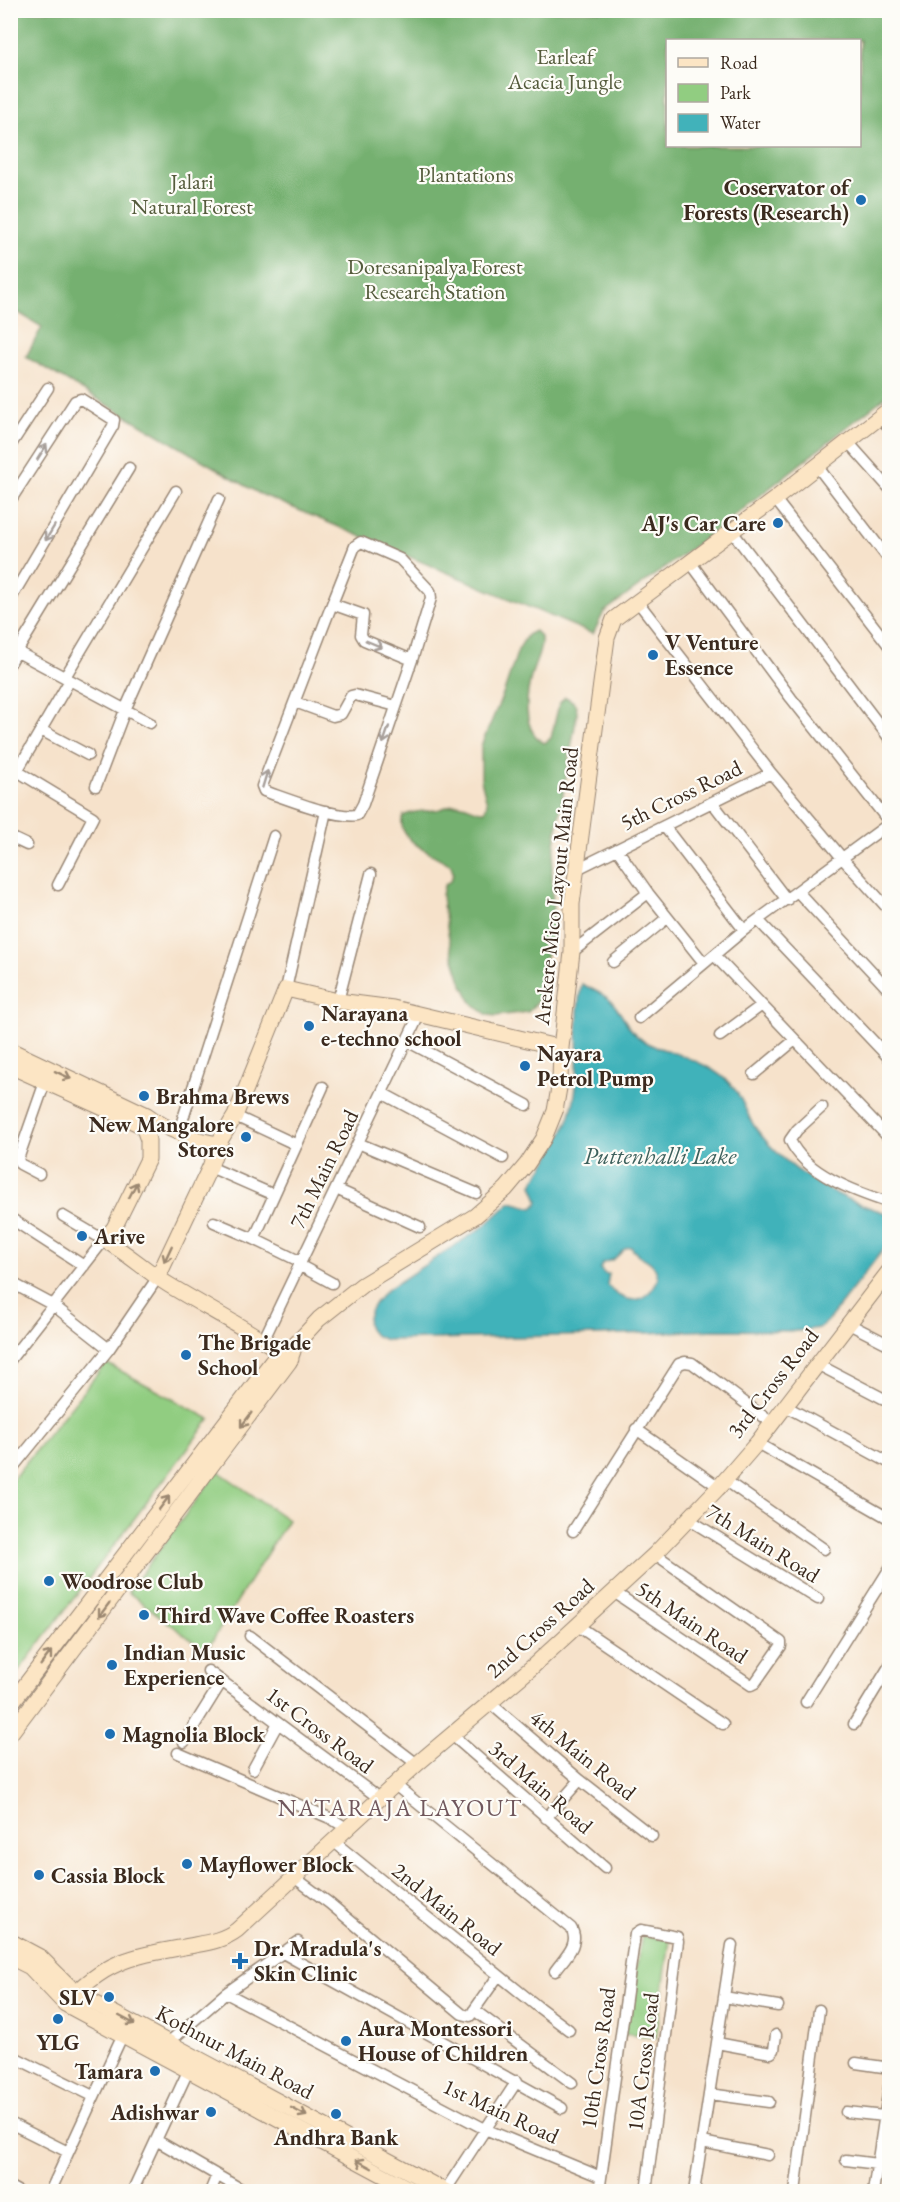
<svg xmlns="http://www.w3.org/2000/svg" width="900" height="2202" font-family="'EB Garamond',serif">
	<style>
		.green { fill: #91cd81; stroke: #667c50; stroke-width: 1.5 }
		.forest { fill: #74b06f; stroke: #586d46; stroke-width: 1.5; fill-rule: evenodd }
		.water { fill: #41b2ba; stroke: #3e6e6c; stroke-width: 1.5; fill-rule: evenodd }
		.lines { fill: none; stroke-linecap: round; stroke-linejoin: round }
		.street-casing { stroke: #988674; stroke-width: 13 }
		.secondary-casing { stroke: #988674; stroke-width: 17 }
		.street { stroke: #fff; stroke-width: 10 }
		.secondary { stroke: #fce5c4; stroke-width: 15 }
		.oneway { stroke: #a79f9a }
		.oneway2 { stroke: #9c8871 }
		.poi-dot { fill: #1f6fb2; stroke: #fdfcf7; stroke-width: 2 }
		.labels { text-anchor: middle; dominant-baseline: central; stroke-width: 4.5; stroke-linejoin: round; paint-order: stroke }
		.park-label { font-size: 22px; fill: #555b3c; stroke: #fdfcf7 }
		.poi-label { font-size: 22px; font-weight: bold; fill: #3b2a1e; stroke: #fdfcf7; text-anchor: start }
		.street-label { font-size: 22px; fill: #3b2a1e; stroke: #fdfcf7 }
		.water-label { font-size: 24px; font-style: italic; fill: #3d605c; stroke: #fdfcf7 }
		.neighbourhood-label { font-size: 24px; letter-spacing: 1.5px; fill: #70575c; stroke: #fdfcf7 }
	</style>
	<rect width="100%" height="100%" fill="#fdfcf7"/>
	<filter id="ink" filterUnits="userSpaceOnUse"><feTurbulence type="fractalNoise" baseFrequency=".0167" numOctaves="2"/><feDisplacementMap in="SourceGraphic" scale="12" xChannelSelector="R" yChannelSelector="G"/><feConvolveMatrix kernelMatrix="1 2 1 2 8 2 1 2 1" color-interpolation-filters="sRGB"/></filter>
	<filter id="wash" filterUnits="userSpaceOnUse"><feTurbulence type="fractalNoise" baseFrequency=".008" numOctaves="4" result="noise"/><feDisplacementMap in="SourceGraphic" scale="24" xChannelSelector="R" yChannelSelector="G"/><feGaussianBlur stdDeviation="1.35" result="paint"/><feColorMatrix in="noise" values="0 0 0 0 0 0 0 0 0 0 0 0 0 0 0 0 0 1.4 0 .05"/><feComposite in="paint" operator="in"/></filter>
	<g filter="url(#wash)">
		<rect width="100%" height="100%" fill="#f6e2cb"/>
		<path class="green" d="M106 1363 210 1419 11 1681V1481Z
			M218 1471 288 1520 206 1651 128 1592Z
			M642 1936 670 1940 656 2038 624 2034Z"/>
		<path class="forest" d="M10 11H889V394L719 528 604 612 593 634 258 493 26 357 42 327 11 308ZM668 40H860V146H668Z
			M535 631 541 637C542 650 536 661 532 673 526 695 521 730 544 743L551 738 559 704 565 697C574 701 577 704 577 714L557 829 552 868 553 928 543 968 539 1000 528 1012 496 1016 488 1015 475 1006 470 999 461 981 451 949 443 905 442 895 444 886 451 880 453 873 451 865C434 854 394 840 403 816 414 810 423 812 435 810 445 809 452 802 463 805 472 807 476 812 485 811L487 803 481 780V746L504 692 518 650 527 635Z"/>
		<path class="water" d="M582 984C591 989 602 993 610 1000 622 1011 627 1030 641 1039 648 1045 657 1047 666 1050 689 1058 716 1067 733 1087 744 1100 747 1117 757 1130 789 1173 839 1199 889 1214V1242L827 1322 819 1328 797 1331 715 1330 600 1335 387 1340C353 1332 370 1305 388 1289L483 1227 511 1202 533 1208 537 1204 538 1200 532 1185C547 1160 565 1136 572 1108 583 1067 572 1025 582 984ZM631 1247C640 1262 655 1256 658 1279 646 1305 625 1306 607 1285L609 1274H605L600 1269 603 1263 614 1259 626 1248Z"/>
	</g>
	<g filter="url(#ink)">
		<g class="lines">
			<defs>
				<path id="street" d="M879 417 890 428
					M848 442 890 489
					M10 446 48 388
					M817 466 890 561
					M775 499 890 647
					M10 501 75 401 81 399 114 420 113 426 10 600
					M731 530 890 739
					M690 562 791 698 890 823
					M332 604 355 546 361 542 400 559 430 591 431 598 412 660 363 804 357 815C337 819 285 798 264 791L262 786 332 604 363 615 361 635 364 640 412 660
					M10 648 150 723
					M10 663 129 468
					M65 677 176 491
					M295 702 333 716 341 714 351 696 355 695 396 706
					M41 730 88 755
					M771 773 843 859 890 911
					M10 782 17 771
					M96 786 125 710 219 499
					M712 802 787 900
					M664 826 744 930
					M10 837 27 845
					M617 849 648 893
					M577 869 771 773 638 602
					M58 885 93 817 17 771 70 680
					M798 892 890 991
					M758 920 890 1059
					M572 952 648 893 704 963
					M714 955 890 1139
					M613 962 667 918
					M286 989 326 811
					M338 1001 371 874
					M639 1018 744 930 890 823
					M720 1036 762 1005
					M407 1041 527 1105
					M754 1074 795 1040
					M382 1093 503 1158
					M822 1107 797 1130 790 1140C805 1174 856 1192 890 1203
					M235 1116 297 1145
					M179 1131 274 836
					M358 1143 476 1193
					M210 1167 274 1195
					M39 1174 20 1164 18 1159 45 1082
					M336 1189 420 1227
					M10 1218 84 1266
					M214 1222 254 1239
					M301 1262 254 1239 323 1087
					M299 1265 332 1283
					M10 1282 53 1305 109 1349
					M847 1323 890 1345
					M264 1339 419 1015
					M10 1360 104 1240 63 1216
					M817 1364 890 1402
					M785 1406 890 1463
					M636 1429 719 1487
					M757 1443 890 1519
					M10 1471 109 1349 158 1277
					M725 1480 824 1549
					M688 1519 818 1599
					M573 1531 679 1364 685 1362 692 1363 772 1423
					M614 1592 751 1685 755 1683 781 1646V1642L655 1554
					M578 1626 723 1724
					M250 1636 417 1764
					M208 1671 379 1798
					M806 1702 890 1568
					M490 1703 580 1780 652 1836
					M854 1724 890 1665
					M452 1735 605 1868
					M184 1742 222 1681
					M178 1753 332 1819 348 1829
					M253 1769 278 1723
					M394 1784 571 1928C581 1944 564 1958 555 1971
					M546 1818 580 1780
					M333 1841 537 2006 569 2030
					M294 1877 329 1903 462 2014 470 2016 498 1976
					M281 1952 562 2108
					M226 1993 485 2129 601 2177
					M724 1997 778 2006
					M474 2010 572 2083
					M717 2043 771 2053 774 2050 776 2035
					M166 2047 169 2042 226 1993 298 1942
					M10 2055 93 2096
					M856 2063 890 2068
					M709 2094 769 2102
					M846 2112 884 2116
					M10 2123 68 2152
					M156 2140 246 2192
					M702 2142 768 2155
					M846 2160 877 2164
					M10 2187 19 2192
					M445 2191 517 2081
					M50 2192 123 2034
					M132 2192 189 2069
					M210 2192 217 2175
					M599 2192 635 1934 641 1930 677 1937 678 1941 646 2192
					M694 2192 732 1945
					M795 2192 819 2010
					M873 2192 890 2081"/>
				<path id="secondary" d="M10 1050 147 1115C167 1130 194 1140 218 1144
					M10 1066 143 1126 148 1140V1159L114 1228 104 1240C128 1253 146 1271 169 1285 210 1310 252 1331 291 1359
					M158 1277 210 1167 218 1144 235 1116 286 989 338 1001 393 1008 561 1048
					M293 1347 319 1319 362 1285 475 1216 506 1189 527 1164 544 1138 555 1111 560 1082 561 1048 572 952V904L607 638 614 619 775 499 890 409
					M10 1705 280 1351 287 1349
					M10 1734 289 1362 293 1351
					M10 1941 40 1957 76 1993 447 2192
					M10 1957 30 1967 65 2004 415 2192
					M65 2004C105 1961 129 1957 184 1947 203 1943 221 1942 237 1930L417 1764 530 1669 655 1554 719 1487 757 1443 890 1270"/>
			</defs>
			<use href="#street" class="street-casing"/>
			<use href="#secondary" class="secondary-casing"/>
			<use href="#street" class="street"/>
			<use href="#secondary" class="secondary"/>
		</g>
		<defs><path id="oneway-shaft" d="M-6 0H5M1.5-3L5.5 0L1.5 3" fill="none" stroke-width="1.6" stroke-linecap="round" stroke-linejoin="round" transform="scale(1.5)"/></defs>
		<g class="oneway">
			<use href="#oneway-shaft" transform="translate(42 452) rotate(-58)"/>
			<use href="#oneway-shaft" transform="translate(50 533) rotate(121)"/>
			<use href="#oneway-shaft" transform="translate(374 644) rotate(23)"/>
			<use href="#oneway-shaft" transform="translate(386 735) rotate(109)"/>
			<use href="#oneway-shaft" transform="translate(265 779) rotate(-73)"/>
		</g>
		<g class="oneway2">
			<use href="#oneway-shaft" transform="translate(63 1075) rotate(25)"/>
			<use href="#oneway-shaft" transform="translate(133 1190) rotate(-63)"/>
			<use href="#oneway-shaft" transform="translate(168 1254) rotate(115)"/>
			<use href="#oneway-shaft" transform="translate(246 1420) rotate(127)"/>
			<use href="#oneway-shaft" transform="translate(164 1503) rotate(-53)"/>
			<use href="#oneway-shaft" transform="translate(104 1610) rotate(127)"/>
			<use href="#oneway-shaft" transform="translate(46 1658) rotate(-53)"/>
			<use href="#oneway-shaft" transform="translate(127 2020) rotate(28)"/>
			<use href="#oneway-shaft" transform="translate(299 2112) rotate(28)"/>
			<use href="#oneway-shaft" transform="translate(364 2164) rotate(-152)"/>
		</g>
	</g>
	<g class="poi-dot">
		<circle cx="861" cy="200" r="6"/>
		<circle cx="778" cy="523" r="6"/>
		<circle cx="653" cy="655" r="6"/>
		<circle cx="309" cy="1026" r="6"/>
		<circle cx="525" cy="1066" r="6"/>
		<circle cx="144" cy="1096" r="6"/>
		<circle cx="246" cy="1137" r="6"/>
		<circle cx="82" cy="1236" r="6"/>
		<circle cx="186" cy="1355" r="6"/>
		<circle cx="49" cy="1581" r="6"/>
		<circle cx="144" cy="1615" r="6"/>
		<circle cx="112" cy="1665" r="6"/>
		<circle cx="110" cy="1734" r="6"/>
		<circle cx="187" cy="1864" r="6"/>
		<circle cx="39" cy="1875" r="6"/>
		<path d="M237 1952h6v6h6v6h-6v6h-6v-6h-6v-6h6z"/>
		<circle cx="109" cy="1997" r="6"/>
		<circle cx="58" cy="2019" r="6"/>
		<circle cx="346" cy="2041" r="6"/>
		<circle cx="155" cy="2071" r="6"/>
		<circle cx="211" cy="2112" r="6"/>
		<circle cx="336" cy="2114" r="6"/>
	</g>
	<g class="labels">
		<g class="park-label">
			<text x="565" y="56">Earleaf<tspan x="565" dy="25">Acacia Jungle</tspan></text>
			<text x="466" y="174">Plantations</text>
			<text x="192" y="181">Jalari<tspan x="192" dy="25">Natural Forest</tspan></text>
			<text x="435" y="266">Doresanipalya Forest<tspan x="435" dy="25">Research Station</tspan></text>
		</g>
		<g class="poi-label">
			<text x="849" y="187" text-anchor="end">Coservator of<tspan x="849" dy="25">Forests (Research)</tspan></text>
			<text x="766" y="523" text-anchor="end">AJ's Car Care</text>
			<text x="665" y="642">V Venture<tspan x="665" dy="25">Essence</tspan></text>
			<text x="321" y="1013">Narayana<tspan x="321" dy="25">e-techno school</tspan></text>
			<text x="537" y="1053">Nayara<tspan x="537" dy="25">Petrol Pump</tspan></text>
			<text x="156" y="1096">Brahma Brews</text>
			<text x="234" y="1124" text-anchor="end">New Mangalore<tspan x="234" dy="25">Stores</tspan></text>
			<text x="94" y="1236">Arive</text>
			<text x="198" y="1342">The Brigade<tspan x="198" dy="25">School</tspan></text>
			<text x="61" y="1581">Woodrose Club</text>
			<text x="156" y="1615">Third Wave Coffee Roasters</text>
			<text x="124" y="1652">Indian Music<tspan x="124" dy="25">Experience</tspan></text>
			<text x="122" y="1734">Magnolia Block</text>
			<text x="199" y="1864">Mayflower Block</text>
			<text x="51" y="1875">Cassia Block</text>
			<text x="254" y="1948">Dr. Mradula's<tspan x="254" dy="25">Skin Clinic</tspan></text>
			<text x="97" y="1997" text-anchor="end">SLV</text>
			<text x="358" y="2028">Aura Montessori<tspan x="358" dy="25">House of Children</tspan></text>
			<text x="58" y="2042" text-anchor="middle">YLG</text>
			<text x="143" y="2071" text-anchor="end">Tamara</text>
			<text x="199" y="2112" text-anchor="end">Adishwar</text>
			<text x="336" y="2137" text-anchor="middle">Andhra Bank</text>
		</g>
		<g class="street-label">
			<text transform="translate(681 795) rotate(-26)">5th Cross Road</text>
			<text transform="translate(556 886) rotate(-84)">Arekere Mico Layout Main Road</text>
			<text transform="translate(324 1169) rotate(-64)">7th Main Road</text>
			<text transform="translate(773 1383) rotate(-52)">3rd Cross Road</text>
			<text transform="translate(763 1543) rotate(32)">7th Main Road</text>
			<text transform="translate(692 1622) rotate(34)">5th Main Road</text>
			<text transform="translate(540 1628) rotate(-42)">2nd Cross Road</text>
			<text transform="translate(320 1730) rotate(37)">1st Cross Road</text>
			<text transform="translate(583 1755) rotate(39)">4th Main Road</text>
			<text transform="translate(541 1787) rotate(41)">3rd Main Road</text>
			<text transform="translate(447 1909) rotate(39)">2nd Main Road</text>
			<text transform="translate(235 2052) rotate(28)">Kothnur Main Road</text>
			<text transform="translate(598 2058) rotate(-82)">10th Cross Road</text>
			<text transform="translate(643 2062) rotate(-83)">10A Cross Road</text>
			<text transform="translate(501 2111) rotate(25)">1st Main Road</text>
		</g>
		<g class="water-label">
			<text x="660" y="1155">Puttenhalli Lake</text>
		</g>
		<g class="neighbourhood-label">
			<text x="400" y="1807">NATARAJA LAYOUT</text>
		</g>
	</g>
	<rect width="900" height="2202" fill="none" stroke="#fdfcf7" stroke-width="36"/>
	<rect x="666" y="39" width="195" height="108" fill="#fdfcf7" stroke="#afa8a0" stroke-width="1.5"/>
	<rect x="678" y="58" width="30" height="9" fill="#fce5c4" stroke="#afa8a0" stroke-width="1.5"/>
	<text x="720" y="69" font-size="18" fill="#3b2a1e">Road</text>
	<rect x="678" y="84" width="30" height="18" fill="#91cd81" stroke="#afa8a0" stroke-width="1.5"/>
	<text x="720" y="99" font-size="18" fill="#3b2a1e">Park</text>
	<rect x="678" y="114" width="30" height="18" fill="#41b2ba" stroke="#afa8a0" stroke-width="1.5"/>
	<text x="720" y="129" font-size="18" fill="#3b2a1e">Water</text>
</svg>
